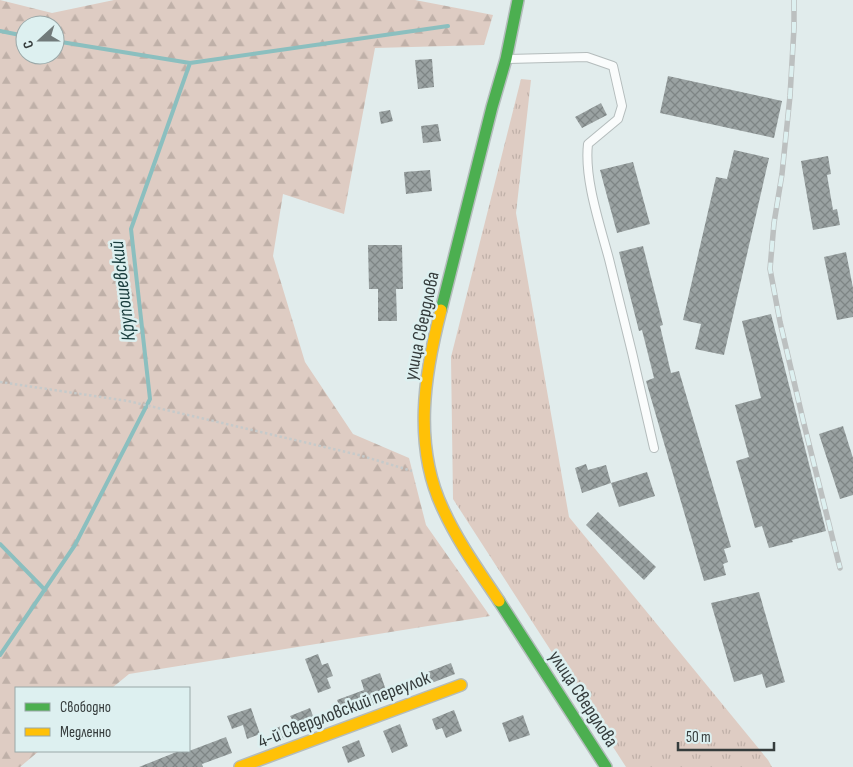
<svg xmlns="http://www.w3.org/2000/svg" width="853" height="767" font-family="'Sofia Sans Condensed',sans-serif">
	<style>
		.grass { fill: url(#grass-tufts) }
		.forest { fill: url(#forest-firs); fill-rule: evenodd }
		.lines { fill: none; stroke-linecap: round; stroke-linejoin: round }
		.stream { stroke: #8bbfbf; stroke-width: 4 }
		.building { fill: url(#building-cross-hatch) }
		.lane-casing { stroke: #b4bcbc; stroke-width: 10 }
		.fast-casing { stroke: #b4bcbc; stroke-width: 14 }
		.slow-casing { stroke: #b4bcbc; stroke-width: 14 }
		.path { stroke: #c6caca; stroke-width: 2.5; stroke-dasharray: 2.5 2.5; stroke-linecap: butt }
		.lane { stroke: #fafcfc; stroke-width: 8 }
		.fast { stroke: #4caf50; stroke-width: 11 }
		.slow { stroke: #ffc107; stroke-width: 11 }
		.rail-casing { stroke: #bcc0c0; stroke-width: 5.5 }
		.rail { stroke: #ddf0f0; stroke-width: 4; stroke-dasharray: 11; stroke-linecap: butt }
		.labels { text-anchor: middle; dominant-baseline: central; stroke-width: 5; stroke-linejoin: round; paint-order: stroke }
		.street-label { font-size: 19px; fill: #353c3c; stroke: #ddf0f0 }
		.water-label { font-size: 20px; font-style: italic; fill: #1a3d3d; stroke: #ddf0f0 }
	</style>
	<defs>
		<pattern id="grass-tufts" width="24" height="20" patternUnits="userSpaceOnUse" patternTransform="scale(1.25)"><rect width="24" height="20" fill="#deccc3"/><path d="M3 7l-1-3M5 7V3M7 7l1-3M15 17l-1-3M17 17v-4M19 17l1-3" fill="none" stroke="#bfb0a8"/></pattern>
		<pattern id="forest-firs" width="22" height="20" patternUnits="userSpaceOnUse" patternTransform="scale(1.25)"><rect width="22" height="20" fill="#deccc3"/><path d="M5 1l3.5 6h-7zM16 11l3.5 6h-7z" fill="#bfb0a8"/></pattern>
		<pattern id="building-cross-hatch" width="8" height="8" patternUnits="userSpaceOnUse" patternTransform="scale(1.25)"><rect width="8" height="8" fill="#9aa2a2"/><path d="M0 0l8 8M0 8l8-8" fill="none" stroke="#7e8585"/></pattern>
	</defs>
	<rect width="100%" height="100%" fill="#e1ecec"/>
	<path class="grass" d="M521 79 531 80 516 213 569 517 768 760 772 767H626L453 499 451 357Z"/>
	<path class="forest" d="M0 0 52 13 114 0H415L493 15 484 45 375 48 344 214 283 194 273 256 305 362 353 434 409 458 426 525 490 616 129 674 112 688H16V751H39L20 767H0ZM25 25H55V55H25Z"/>
	<g class="lines">
		<path class="stream" d="M0 31 25 36
			M55 41 190 63
			M0 544 45 590
			M0 655 75 545 150 399 131 229 190 63 448 26"/>
	</g>
	<path class="building" d="M432 59 434 87 418 89 415 60Z
		M668 76 782 101 774 138 660 113Z
		M601 103 607 115 582 128 575 117Z
		M390 110 393 121 381 124 379 112Z
		M438 124 441 141 423 143 421 126Z
		M734 150 769 158 724 355 695 349 701 324 683 320 716 177 727 179Z
		M828 156 831 174 827 175 833 210 837 209 840 225 813 230 801 161Z
		M633 162 650 224 617 233 600 170Z
		M430 170 432 191 406 194 404 172Z
		M368 245H402L403 289H396L397 321H378V289H369Z
		M643 246 663 325 660 326 671 373 679 371 731 547 724 549 728 562 723 564 726 575 704 581 646 381 654 378 642 330 639 331 619 252Z
		M846 252 853 288V317L837 320 824 257Z
		M771 314 826 531 792 540 793 542 769 548 762 526 755 528 736 461 749 457 735 405 761 398 742 321Z
		M843 426 853 458V495L840 499 819 434Z
		M586 464 588 470 606 465 611 483 582 493 575 468Z
		M647 472 655 496 619 507 611 483Z
		M598 512 656 567 644 580 586 525Z
		M759 592 785 682 766 688 762 674 734 682 711 603Z
		M318 654 322 665 328 663 333 676 327 678 331 688 318 693 305 659Z
		M451 663 455 674 429 684 425 673Z
		M380 673 389 699 343 716 337 700 364 690 361 680Z
		M251 708 260 734 247 739 243 725 232 729 227 716Z
		M310 708 316 724 289 734 290 736 279 740 274 729 293 721 290 716Z
		M454 710 462 731 446 738 442 728 436 730 432 719Z
		M523 715 530 735 509 742 502 723Z
		M400 724 408 746 392 753 383 731Z
		M226 737 232 753 202 764 203 767H139L179 751H189Z
		M359 740 365 756 348 763 342 747Z"/>
	<g class="lines">
		<defs>
			<path id="lane" d="M508 59 587 57 613 66 622 106 618 119 588 144C584 179 600 225 609 259 625 322 640 385 654 448"/>
			<path id="fast" d="M441 310 492 107 506 59 518 0
				M499 601 606 767"/>
			<path id="slow" d="M441 310C424 375 413 446 443 509 458 542 479 571 499 601
				M240 767 461 685"/>
		</defs>
		<use href="#lane" class="lane-casing"/>
		<use href="#fast" class="fast-casing"/>
		<use href="#slow" class="slow-casing"/>
		<path class="path" d="M0 382 128 401 359 455 412 471"/>
		<use href="#lane" class="lane"/>
		<use href="#fast" class="fast"/>
		<use href="#slow" class="slow"/>
		<defs>
			<path id="rail" d="M794 0V28L790 96 782 174 774 223 770 269 780 322 803 420 840 568"/>
		</defs>
		<use href="#rail" class="rail-casing"/>
		<use href="#rail" class="rail"/>
	</g>
	<g class="labels">
		<g class="street-label">
			<text transform="translate(422 326) rotate(-78)">улица Свердлова</text>
			<text transform="translate(583 699) rotate(57)">улица Свердлова</text>
			<text transform="translate(344 710) rotate(-21)">4-й Свердловский переулок</text>
		</g>
		<g class="water-label">
			<text transform="translate(123 291) rotate(-97)">Крупошевский</text>
		</g>
	</g>
	<rect x="15" y="687" width="175" height="65" fill="#ddf0f0" stroke="#9aa8a8"/>
	<rect x="25" y="703" width="25" height="8" fill="#4caf50" stroke="#9aa8a8"/>
	<text x="60" y="712" font-size="15" fill="#353c3c">Свободно</text>
	<rect x="25" y="728" width="25" height="8" fill="#ffc107" stroke="#9aa8a8"/>
	<text x="60" y="737" font-size="15" fill="#353c3c">Медленно</text>
	<g transform="translate(40 40) rotate(249)"><circle r="24" fill="#ddf0f0" stroke="#9aa8a8"/>
	<path d="M0-4L9 19L0 12L-9 19Z" fill="#717a7a"/>
	<text y="-8" font-size="14" font-weight="bold" text-anchor="middle" fill="#353c3c">С</text>
	</g>
	<path d="M678 742v8h96v-8" fill="none" stroke="#353c3c" stroke-width="2.5"/>
	<text x="686" y="742" font-size="15" fill="#353c3c" stroke="#ddf0f0" stroke-width="4" paint-order="stroke">50 m</text>
</svg>
